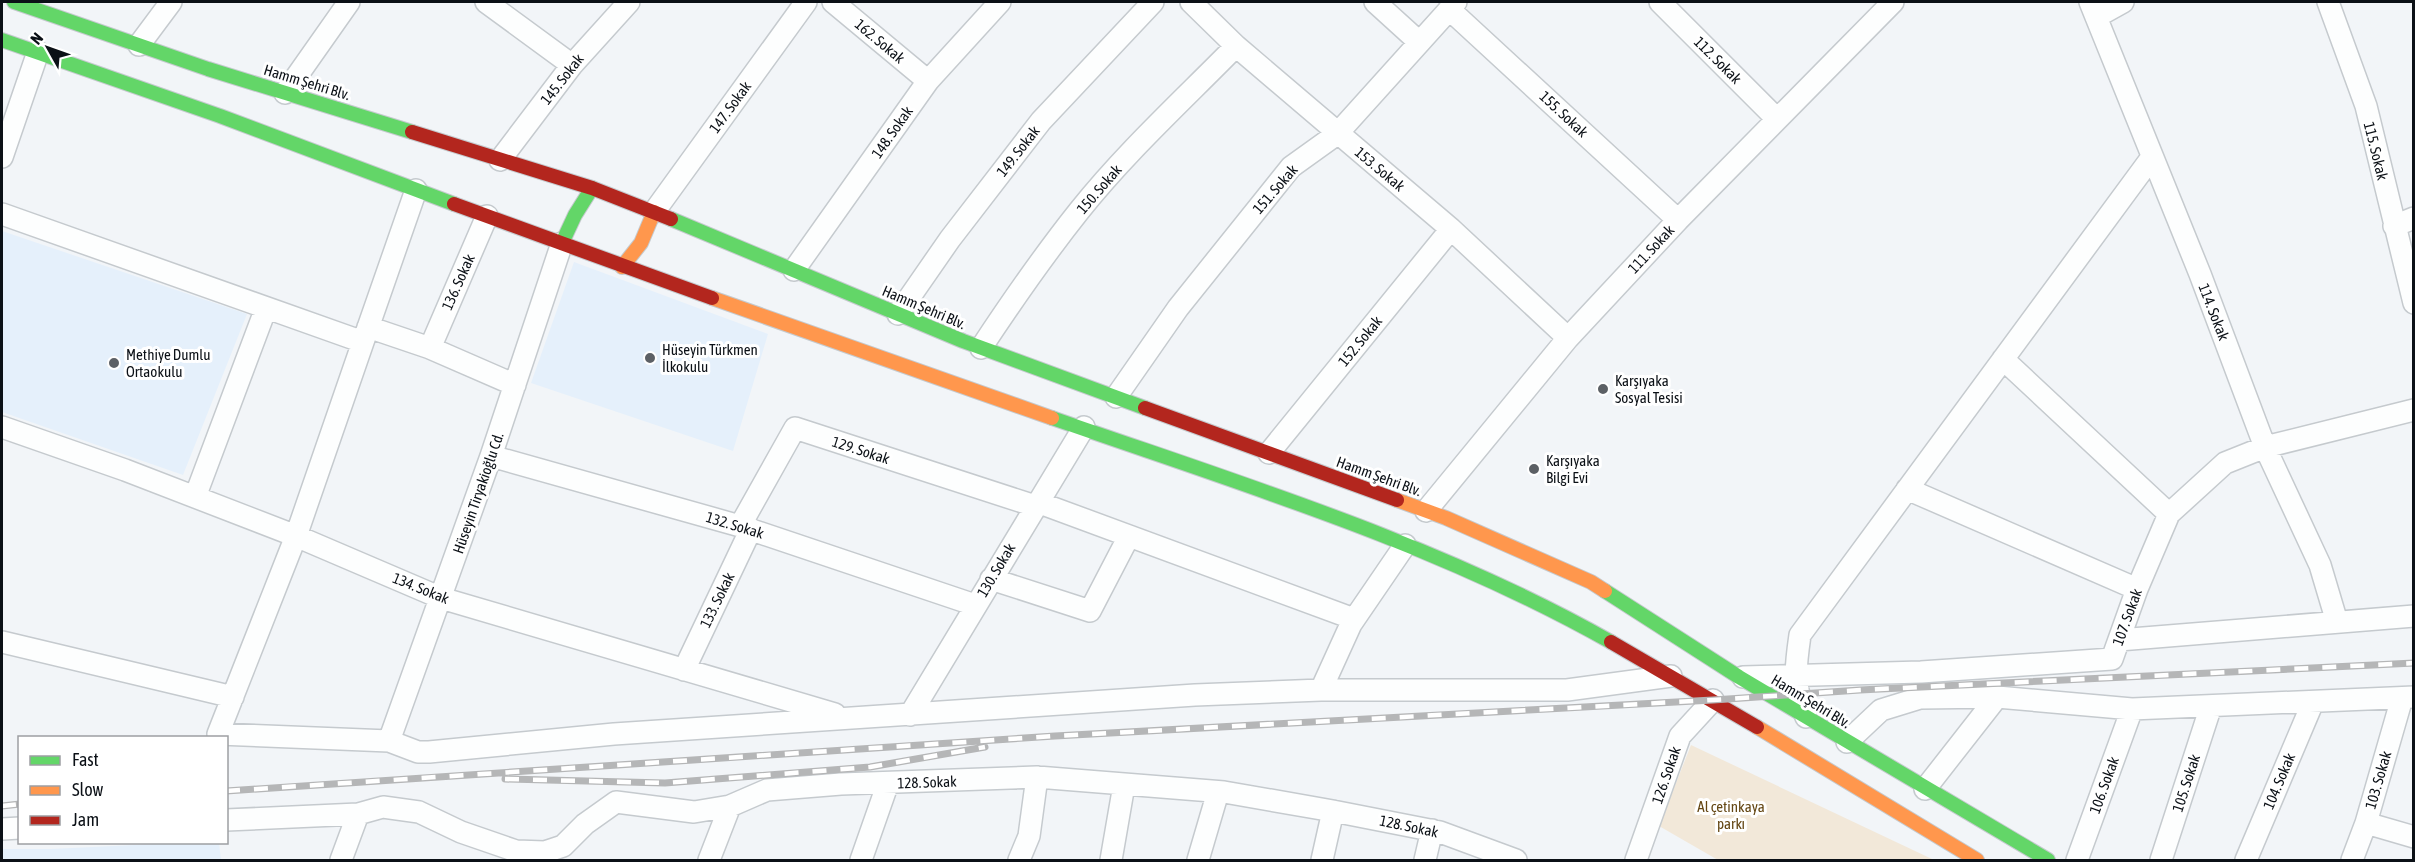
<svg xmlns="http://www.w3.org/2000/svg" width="2415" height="862" font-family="'Asap Condensed',sans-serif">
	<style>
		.built { fill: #e5f0fb }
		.green { fill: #f2e8d9 }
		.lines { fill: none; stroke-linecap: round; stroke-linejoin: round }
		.street-casing { stroke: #c5cace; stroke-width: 24 }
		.fast-casing { stroke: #c5cace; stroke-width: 16 }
		.slow-casing { stroke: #c5cace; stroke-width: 16 }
		.jam-casing { stroke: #c5cace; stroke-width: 16 }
		.street { stroke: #fdfefe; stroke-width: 21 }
		.fast { stroke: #63d668; stroke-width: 14 }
		.slow { stroke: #ff974d; stroke-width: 14 }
		.jam { stroke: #b3261e; stroke-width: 14 }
		.rail-casing { stroke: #b5b6b7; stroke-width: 7 }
		.rail { stroke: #fff; stroke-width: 4.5; stroke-dasharray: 14; stroke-linecap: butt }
		.poi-dot { fill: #5c6065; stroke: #fff; stroke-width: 2 }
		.labels { text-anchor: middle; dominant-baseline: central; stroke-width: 6; stroke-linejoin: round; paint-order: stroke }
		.street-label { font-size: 15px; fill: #0b1016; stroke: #fff }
		.poi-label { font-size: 15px; fill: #0b1016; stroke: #fff; text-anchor: start }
		.park-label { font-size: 15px; fill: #644613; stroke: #fff }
	</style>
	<rect width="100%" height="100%" fill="#f2f5f8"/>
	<path class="built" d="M2 231 247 314 183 475 2 412Z
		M574 262 768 334 733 451 531 383Z
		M176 843H219L221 860H2V849H51Z"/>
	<path class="green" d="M1691 745 1932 859 1718 860 1659 826Z"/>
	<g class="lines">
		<defs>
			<path id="street" d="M486 2 572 65
				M833 2 928 81
				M1191 2 1236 46 1451 229 1568 338
				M1375 2 1419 42
				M1660 2 1776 118
				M2090 2 2200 274 2265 447 2320 565 2337 622
				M2328 2 2366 106 2414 303
				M1449 9 1678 220
				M2096 17 2123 2
				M139 45 171 2
				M285 93 349 2
				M2 157 38 52
				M500 160 572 65 629 2
				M654 212 806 2
				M2 214 363 342 296 536 218 734 389 741 418 752H429L614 734 1195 695 1321 690H1567L1671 676
				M2394 226 2414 218
				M794 270 928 81 1000 2
				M898 314 950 239 1041 121 1153 2
				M368 327 430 348 515 385
				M363 342 416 190
				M430 348 487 216
				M981 348C1012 301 1044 255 1079 211 1126 152 1183 100 1236 46
				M2003 359 2169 514
				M1116 397 1178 308 1291 167 1337 134 1456 2
				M2 427 125 470 296 536 441 598 835 714
				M1269 453 1451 229
				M491 456 740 526 975 605
				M1907 489 2137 589
				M195 497 266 308
				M1037 502 1354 619
				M1426 511 1568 338 1678 220 1893 2
				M740 526 795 428 1035 506
				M991 579 1090 611 1129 536
				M2119 640 2414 616
				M2 642 233 697
				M684 670 751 529
				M1743 677 1921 672 2112 659 2137 589 2169 514 2225 463 2265 447 2414 410
				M1321 690 1351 624 1405 545
				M910 715 1084 427
				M1806 717C1793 683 1795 670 1800 635L2152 157
				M389 741 491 456 562 243
				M1847 742 1881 710 1920 698 1997 697 2132 709 2414 697
				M1925 789 1997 697
				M226 820 358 814 383 807 419 812 461 832 516 851 545 852 563 846 585 824 616 802 694 812 730 806 767 790 841 784 1037 777 1224 792 1333 811 1440 832 1516 860
				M2366 823 2414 837
				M2 829 20 828
				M341 860 358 814
				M709 860 730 806
				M861 860 888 783
				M1019 860 1029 836 1037 777
				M1111 860 1124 785
				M1198 860 1218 792
				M1322 860 1333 811
				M1425 860 1432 830
				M1636 860 1680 736 1713 700
				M2077 860 2132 709
				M2161 860 2211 706
				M2246 860 2313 702
				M2352 860 2366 823 2402 698"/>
			<path id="fast" d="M14 2 208 69 412 132
				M2 40 220 116 454 204
				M671 219 963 341 1145 408
				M562 243 575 215 592 188
				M1052 418C1241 484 1436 543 1611 642
				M1605 591 1739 677 2048 860"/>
			<path id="slow" d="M622 267 641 243 654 212
				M712 298 1052 418
				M1397 500 1446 518 1591 582 1605 591
				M1757 727 1977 860"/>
			<path id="jam" d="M412 132 592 188 671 219
				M454 204 712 298
				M1145 408 1397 500
				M1611 642 1757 727"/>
		</defs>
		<use href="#street" class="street-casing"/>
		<use href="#fast" class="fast-casing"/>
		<use href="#slow" class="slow-casing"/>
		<use href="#jam" class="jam-casing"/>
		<use href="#street" class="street"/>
		<use href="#fast" class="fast"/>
		<use href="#slow" class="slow"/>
		<use href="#jam" class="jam"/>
		<defs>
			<path id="rail" d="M505 779 665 783 870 767 985 747
				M226 791 1055 736 1713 700 1860 690 2414 663
				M2 806 20 804"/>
		</defs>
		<use href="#rail" class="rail-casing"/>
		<use href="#rail" class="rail"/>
	</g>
	<g class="poi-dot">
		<circle cx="650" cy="358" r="6"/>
		<circle cx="114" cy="363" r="6"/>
		<circle cx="1603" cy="389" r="6"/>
		<circle cx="1534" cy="469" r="6"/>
	</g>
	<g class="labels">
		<g class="street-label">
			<text transform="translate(880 41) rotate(40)">162. Sokak</text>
			<text transform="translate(1718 60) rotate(45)">112. Sokak</text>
			<text transform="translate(562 79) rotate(-52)">145. Sokak</text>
			<text transform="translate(307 82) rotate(17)">Hamm Şehri Blv.</text>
			<text transform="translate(730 107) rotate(-54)">147. Sokak</text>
			<text transform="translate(1564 114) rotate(43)">155. Sokak</text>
			<text transform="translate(892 132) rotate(-55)">148. Sokak</text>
			<text transform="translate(1018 151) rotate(-52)">149. Sokak</text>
			<text transform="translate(2376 151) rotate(76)">115. Sokak</text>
			<text transform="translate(1380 169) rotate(40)">153. Sokak</text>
			<text transform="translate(1099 189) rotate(-49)">150. Sokak</text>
			<text transform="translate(1275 189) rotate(-49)">151. Sokak</text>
			<text transform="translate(1651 249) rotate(-47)">111. Sokak</text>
			<text transform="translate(458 282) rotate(-66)">136. Sokak</text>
			<text transform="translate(924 307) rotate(23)">Hamm Şehri Blv.</text>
			<text transform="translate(2214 312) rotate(69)">114. Sokak</text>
			<text transform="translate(1360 341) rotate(-51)">152. Sokak</text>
			<text transform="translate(861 450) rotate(18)">129. Sokak</text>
			<text transform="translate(1379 476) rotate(20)">Hamm Şehri Blv.</text>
			<text transform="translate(478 493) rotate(-71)">Hüseyin Tiryakioğlu Cd.</text>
			<text transform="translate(735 525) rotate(17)">132. Sokak</text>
			<text transform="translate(996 570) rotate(-59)">130. Sokak</text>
			<text transform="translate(421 588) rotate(22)">134. Sokak</text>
			<text transform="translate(717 600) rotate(-64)">133. Sokak</text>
			<text transform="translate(2127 617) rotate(-70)">107. Sokak</text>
			<text transform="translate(1811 701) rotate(31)">Hamm Şehri Blv.</text>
			<text transform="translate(1666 775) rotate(-71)">126. Sokak</text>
			<text transform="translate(2378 780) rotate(-74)">103. Sokak</text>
			<text transform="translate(2279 781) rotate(-67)">104. Sokak</text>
			<text transform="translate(927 782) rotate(-2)">128. Sokak</text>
			<text transform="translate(2186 783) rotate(-72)">105. Sokak</text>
			<text transform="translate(2104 785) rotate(-70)">106. Sokak</text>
			<text transform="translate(1409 826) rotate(12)">128. Sokak</text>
		</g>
		<g class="poi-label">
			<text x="662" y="349">Hüseyin Türkmen<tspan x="662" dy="17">İlkokulu</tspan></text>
			<text x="126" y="354">Methiye Dumlu<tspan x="126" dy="17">Ortaokulu</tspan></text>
			<text x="1615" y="380">Karşıyaka<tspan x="1615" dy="17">Sosyal Tesisi</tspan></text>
			<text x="1546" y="460">Karşıyaka<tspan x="1546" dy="17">Bilgi Evi</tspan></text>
		</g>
		<g class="park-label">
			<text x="1731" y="806">Al çetinkaya<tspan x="1731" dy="17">parkı</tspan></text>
		</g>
	</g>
	<rect width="2415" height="862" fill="none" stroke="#0b1016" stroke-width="6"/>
	<rect x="18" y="736" width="210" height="108" fill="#ffffff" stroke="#9d9fa2" stroke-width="1.5"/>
	<rect x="30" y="756" width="30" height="9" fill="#63d668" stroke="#9d9fa2" stroke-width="1.5"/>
	<text x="72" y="766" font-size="18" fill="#0b1016">Fast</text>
	<rect x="30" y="786" width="30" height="9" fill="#ff974d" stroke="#9d9fa2" stroke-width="1.5"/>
	<text x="72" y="796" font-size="18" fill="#0b1016">Slow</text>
	<rect x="30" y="816" width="30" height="9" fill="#b3261e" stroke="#9d9fa2" stroke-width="1.5"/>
	<text x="72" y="826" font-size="18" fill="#0b1016">Jam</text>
	<g transform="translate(48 48) rotate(310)" stroke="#ffffff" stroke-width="4.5" paint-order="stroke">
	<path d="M0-4.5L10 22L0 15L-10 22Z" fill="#0b1016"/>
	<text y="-9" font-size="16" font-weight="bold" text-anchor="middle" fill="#0b1016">N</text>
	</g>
</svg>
